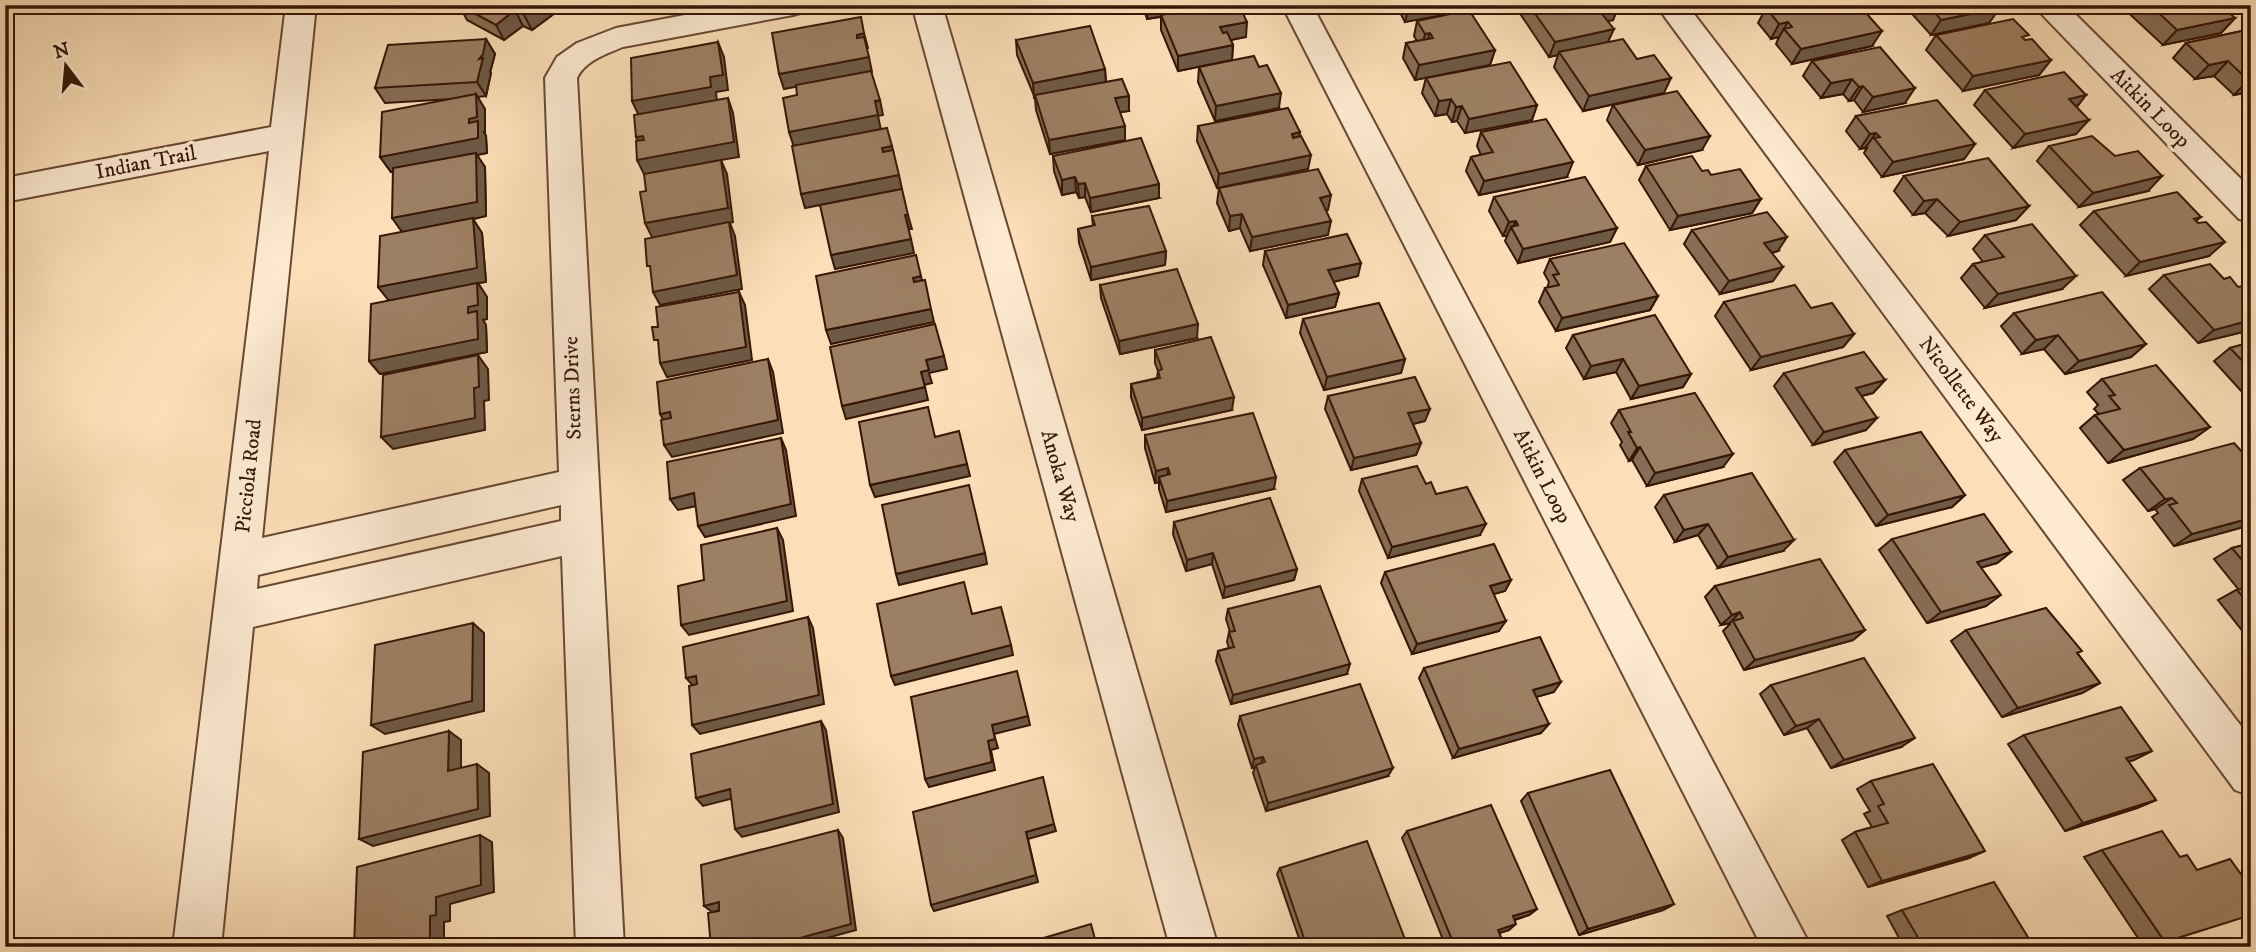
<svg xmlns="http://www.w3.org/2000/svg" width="2256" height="952" font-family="'IM FELL DW Pica',serif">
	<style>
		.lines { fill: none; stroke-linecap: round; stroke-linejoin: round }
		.minor-casing { stroke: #684833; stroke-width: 4 }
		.minor { fill: #fdead1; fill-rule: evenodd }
		.wall { fill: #876d55; stroke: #371607; stroke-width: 2 }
		.shaded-wall { fill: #6e5945; stroke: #371607; stroke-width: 2 }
		.building { fill: #9d7f63; stroke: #371607; stroke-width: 2 }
		.labels { text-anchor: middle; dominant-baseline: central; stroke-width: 7; stroke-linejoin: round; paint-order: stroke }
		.street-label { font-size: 21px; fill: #371607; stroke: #fdead1 }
	</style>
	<rect width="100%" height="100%" fill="#fcdfb8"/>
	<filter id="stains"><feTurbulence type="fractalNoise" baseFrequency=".00286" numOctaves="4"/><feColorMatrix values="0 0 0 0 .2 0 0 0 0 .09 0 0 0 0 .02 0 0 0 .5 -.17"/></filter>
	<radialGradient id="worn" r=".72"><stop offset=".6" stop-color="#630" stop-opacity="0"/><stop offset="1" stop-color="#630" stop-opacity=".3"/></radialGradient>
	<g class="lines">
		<defs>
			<path id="minor" d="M286 5H316L262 538 559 472 545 78 557 57 577 43 616 28 738 5H808L804 12 793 15 623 47C606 54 585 61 577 78L624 947H576L562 556 253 627 221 947H173L269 151 5 202V178L271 127ZM561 505V521L257 589 258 575Z
				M912 5H942L1218 947H1170Z
				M1282 5H1312L1811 947H1762Z
				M1656 5H1687L2251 739V796L2235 790Z
				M2033 5H2066L2251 189V222L2239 219Z"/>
		</defs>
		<use href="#minor" class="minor-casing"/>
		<use href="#minor" class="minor"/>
	</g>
	<path class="wall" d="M459 5 555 13 532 30 523 26 504 40 467 20Z
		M1142 5H1239L1246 37 1231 40 1233 45 1232 60 1178 71 1161 30V17L1147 19Z
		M1373 5H1468L1405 22 1396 5 1375 9Z
		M1524 5H1619L1613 20 1607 21 1608 42 1637 59 1664 93 1583 111 1554 67 1558 55 1549 57 1521 15Z
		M1904 5H1998L1989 23 1931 35Z
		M2220 5 2235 18 2221 33 2163 45 2121 6Z
		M1766 8 1872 46 1792 64 1776 44 1779 37 1771 39 1758 23Z
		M1417 21 1495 50 1490 65 1415 80 1403 58 1406 43 1417 41 1414 36Z
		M2251 29V92L2234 95 2214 76 2195 79 2173 58 2186 43Z
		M1936 35 2025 40 2051 60 2039 75 1963 91 1926 50Z
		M486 39 495 54 491 69 490 71 491 73 486 96 477 97 485 109V132H484L486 136 487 153 477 155 485 167 486 216 473 219 482 233 486 282 478 283 487 297V319L483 320 486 325 487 352 380 374 369 361 388 300 402 232 393 171 391 172 380 157 453 99 385 103 375 88Z
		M1016 40 1105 69 1106 82 1129 111 1120 112 1125 140 1050 154 1036 110 1035 98 1017 55Z
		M1812 61 1905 103 1863 112 1854 100 1849 101 1843 94 1821 98 1803 76Z
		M1199 67 1279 108 1215 121 1198 82Z
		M1426 78 1537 105 1532 120 1465 133 1457 121 1452 122 1447 114 1435 116 1422 93Z
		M1985 90 2086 95 2077 107 2076 134 2013 148 1974 105Z
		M1613 105 1702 150 1638 165 1607 120Z
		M2251 105V114L2246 110Z
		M1856 116 1975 144 1964 159 1882 177 1864 153 1867 148 1860 149 1846 131Z
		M1198 126 1300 132 1299 137 1308 169 1217 188 1197 141Z
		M1481 132 1567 177 1479 195 1466 171 1471 157 1481 155 1477 146Z
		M2049 146 2148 191 2079 207 2037 161Z
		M1053 156 1159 198 1091 212 1085 197 1079 198 1076 192 1062 195 1054 171Z
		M1646 166 1702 171 1711 175 1761 199 1752 213 1670 230 1639 180Z
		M1904 176 2029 206 2016 220 1948 236 1925 213 1913 215 1894 191Z
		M1219 188 1328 210H1326L1328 235 1250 251 1240 228 1229 231 1217 203Z
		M1494 197 1617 228 1610 242 1518 263 1505 241 1507 236H1503L1489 211Z
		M2094 211 2201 217 2196 221 2209 256 2126 276 2080 225Z
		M1092 216 1166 251 1165 265 1091 280 1079 243 1078 229 1093 226Z
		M1692 230 1778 251 1772 253 1773 281 1720 294 1684 244Z
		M1985 235 2062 289 1985 308 1961 278 1973 264 1983 262 1973 249Z
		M1265 251 1358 276 1333 282 1339 293 1335 307 1286 318 1263 265Z
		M1550 259 1658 296 1650 310 1556 331 1539 302 1545 288H1547L1549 282 1544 273Z
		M2164 275 2224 279 2238 287 2251 330 2198 343 2149 289Z
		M1100 285 1197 338 1120 354 1101 298Z
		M1724 302 1811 308 1854 334 1843 347 1751 370 1715 316Z
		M2014 313 2146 344 2131 357 2065 374 2044 349 2022 354 2001 326Z
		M1303 319 1405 359 1401 373 1324 390 1300 333Z
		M1573 335 1691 374 1683 387 1631 399 1616 372 1584 379 1566 348Z
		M2251 342V402L2214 361 2230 348Z
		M1155 350 1232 410 1142 430 1131 397V384L1157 378 1158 371 1155 363Z
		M1784 373 1885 380 1873 393 1862 396 1866 430 1813 445 1774 386Z
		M2102 379 2210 427 2193 439 2108 463 2080 428 2095 415 2099 414 2094 409 2098 405 2087 392Z
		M1328 396 1425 421 1413 424 1421 443 1416 455 1351 470 1325 409Z
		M1619 410 1723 467 1647 486 1632 460 1629 461 1620 445 1622 442 1611 423Z
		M1145 435 1274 489 1166 512 1159 489V482L1155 483 1145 448Z
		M1845 450 1965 495 1952 507 1876 526 1834 462Z
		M2140 468 2251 525 2174 546 2152 517 2158 513 2155 509 2148 511 2123 480Z
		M1362 479 1436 494 1480 535 1388 558 1359 491Z
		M1664 495 1783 551 1718 568 1698 535 1675 542 1655 507Z
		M1174 522 1297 569 1294 580 1223 598 1212 564 1186 571 1173 534Z
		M1892 539 2011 552 1997 563 1981 567 1986 606 1927 623 1879 550Z
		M2251 543V638H2248L2218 600 2238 589 2214 559 2232 548Z
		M1385 572 1511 580 1505 591 1493 594 1499 631 1412 654 1381 583Z
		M1715 586 1865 630 1853 640 1744 670 1723 631 1730 624V623L1721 625 1705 597Z
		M1228 609 1347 674 1231 704 1216 661 1218 651 1229 648 1227 642 1229 632H1230L1226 619Z
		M1966 630 2078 654 2100 683 2082 693 2002 717 1951 641Z
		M1424 668 1554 692 1536 697 1541 733 1453 758 1419 678Z
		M1771 685 1901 747 1831 768 1807 728 1784 735 1760 694Z
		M1240 716 1388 776 1266 811 1253 773 1255 767 1252 768 1238 725Z
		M2024 735 2134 760 2128 761 2156 800 2137 808 2065 831 2008 744Z
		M1871 781 1969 858 1868 887 1842 840 1855 832 1872 827 1864 814 1870 811 1857 789Z
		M1528 793 1674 904 1663 910 1579 935 1521 801Z
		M1407 831 1537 909 1529 915 1515 920 1509 930 1499 933 1505 947H1446L1402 838Z
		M2102 850 2165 942 2149 947H2144L2084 857Z
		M1280 868 1408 947H1302L1277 874Z
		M1902 910 2034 947H1904L1887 916Z"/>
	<path class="shaded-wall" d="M538 5H551L555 13 532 30 524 15Z
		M1148 5H1222L1147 19Z
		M1376 5H1396L1375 9Z
		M1416 5H1468L1466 11 1405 22 1409 6Z
		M1616 5H1619L1613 20 1592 24 1598 9Z
		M2000 8 1989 23 1931 35 1941 20Z
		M515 10 523 26 504 40 496 25Z
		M2235 18 2221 33 2163 45 2177 30Z
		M1247 22 1246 37 1219 42 1220 27Z
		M1788 22 1779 37 1771 39 1779 24Z
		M1614 29 1607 44 1559 52 1558 55 1549 57 1555 42Z
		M1882 31 1872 46 1792 64 1801 49Z
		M864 33 868 48 860 50 857 35Z
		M1430 33 1426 48 1421 49 1425 34Z
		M486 39 495 54 491 69 490 71 491 73 486 96 477 82 479 59Z
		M718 42 724 57 728 90 716 92 717 102 639 116 632 101 710 77Z
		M1233 45 1232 60 1178 71V56Z
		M1495 50 1490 65 1415 80 1419 65Z
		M869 57 872 72 784 89 779 74Z
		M2051 60 2039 75 1963 91 1973 76Z
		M2228 61 2214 76 2195 79 2209 65Z
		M1105 69 1106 84 1034 98 1033 83Z
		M1671 78 1664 93 1583 111 1589 96Z
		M1852 79 1843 94 1821 98 1831 83Z
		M2248 80H2251V92L2234 95Z
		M1863 86 1854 100 1849 101 1859 87Z
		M1915 88 1905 103 1863 112 1873 97Z
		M1281 93 1279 108 1215 121 1216 106Z
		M476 94 485 109V132H484L486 136 487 153 477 155 485 167 486 216 473 219 482 233 486 282 478 283 487 297V319L483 320 486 325 487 352 380 374 369 361 389 301 378 287 402 232 392 218 476 155 391 172 380 157 469 123V119Z
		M2086 95 2074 110 2069 99Z
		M1129 96V111L1115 113V98Z
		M728 98 733 113 739 157 721 160 727 174 733 222 730 223 735 236 742 289 660 305 653 292 652 237 645 223 728 208 644 174 637 160Z
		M1451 99 1447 114 1435 116 1439 101Z
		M880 100 883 115 878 116 881 130 794 147 789 132Z
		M1537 105 1532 120 1465 133 1469 119Z
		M1462 106 1457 121 1452 122 1456 107Z
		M2089 120 2076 134 2013 148 2025 134Z
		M1125 126V140L1050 154 1049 140Z
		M1300 132 1297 147 1292 134Z
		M1876 133 1866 147 1860 149 1870 134Z
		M643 136 650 151 643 152 636 137Z
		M1710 136 1702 150 1638 165 1645 150Z
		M1975 144 1964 159 1882 177 1893 162Z
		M892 146 895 161 885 162 882 148Z
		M1311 155 1308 169 1217 188 1219 174Z
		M1573 162 1567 177 1479 195 1484 181Z
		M899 175 902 189 805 208 801 194Z
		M2162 176 2148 191 2079 207 2093 193Z
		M1075 177 1076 192 1062 195V180Z
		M1085 183V197L1079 198 1078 184Z
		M1159 184V198L1091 212 1090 198Z
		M1331 195 1328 210 1317 212 1320 198Z
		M1761 199 1752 213 1670 230 1678 216Z
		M1937 199 1925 213 1913 215 1924 201Z
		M2029 206 2016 220 1948 236 1960 222Z
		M1242 214 1240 228 1229 231 1230 216Z
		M905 215H908L912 229H909Z
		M1331 221 1328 235 1250 251 1252 237Z
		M1516 221 1512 229 1511 227 1507 236H1503L1509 222Z
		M1617 228 1610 242 1518 263 1523 249Z
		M1787 237 1778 251 1755 257 1764 243Z
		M911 239 914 253 835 269 831 255Z
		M2225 242 2209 256 2126 276 2140 262Z
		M1166 251 1165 265 1091 280V267Z
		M1361 263 1358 276 1325 284 1328 270Z
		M1783 267 1773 281 1720 294 1729 281Z
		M921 276 924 290 916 292 913 278Z
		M2076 276 2062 289 1985 308 1998 294Z
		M739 292 745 305 752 360 667 377 660 363Z
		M1339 293 1335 307 1286 318 1288 305Z
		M1658 296 1650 310 1556 331 1562 318Z
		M931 309 934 322 831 344 826 330Z
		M2251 320V330L2198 343 2214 330Z
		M1198 324 1197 338 1120 354 1119 341Z
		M1854 334 1843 347 1751 370 1761 357Z
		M2058 335 2044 349 2022 354 2036 340Z
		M2146 344 2131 357 2065 374 2079 361Z
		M478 355 488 369 489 400 484 401 485 430 393 449 381 437 474 388Z
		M944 356 947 369 929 373 932 383 924 385 921 372 926 360Z
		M768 359 773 372 783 433 672 457 664 445Z
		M1405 359 1401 373 1324 390 1327 377Z
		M1623 359 1616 372 1584 379 1591 366Z
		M1691 374 1683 387 1631 399 1639 386Z
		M1885 380 1873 393 1845 400 1856 388Z
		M925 387 928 400 846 419 842 406Z
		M1234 397 1232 410 1142 430V418Z
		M1430 409 1425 421 1404 426 1408 413Z
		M670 412 677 424 667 427 660 414Z
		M1877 418 1866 430 1813 445 1824 432Z
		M2210 427 2193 439 2108 463 2124 450Z
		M781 438 786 450 796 516 705 537 698 526Z
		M1421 443 1416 455 1351 470 1354 458Z
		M1640 447 1632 460 1629 461 1637 448Z
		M1733 454 1723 467 1647 486 1655 473Z
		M967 464 970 476 875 497 870 485Z
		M1168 468 1167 480 1159 477V482L1155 483 1156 471Z
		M1276 477 1274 489 1166 512 1167 501Z
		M694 493 701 505 678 510 670 499Z
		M1965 495 1952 507 1876 526 1888 515Z
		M2172 498 2155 509 2148 511 2165 499Z
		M2251 518V525L2174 546 2192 534Z
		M1486 524 1480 535 1388 558 1392 547Z
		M1708 524 1698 535 1675 542 1684 530Z
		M777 528 783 540 793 611 689 635 681 625Z
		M1794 540 1783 551 1718 568 1728 557Z
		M2011 552 1997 563 1963 573 1977 562Z
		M985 553 987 564 899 585 896 574Z
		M1213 553 1212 564 1186 571 1187 560Z
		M1297 569 1294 580 1223 598 1225 587Z
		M1511 580 1505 591 1484 597 1490 586Z
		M2001 595 1986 606 1927 623 1941 612Z
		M1740 612 1730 623 1721 625 1732 615Z
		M808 617 813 628 824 704 700 734 692 725Z
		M1506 621 1499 631 1412 654 1417 644Z
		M473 623 484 633V711L385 734 371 725Z
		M1865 630 1853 640 1744 670 1755 660Z
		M1011 645 1013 655 895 685 891 676Z
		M1350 664 1347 674 1231 704 1233 695Z
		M696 676 703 685 694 687 686 678Z
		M1561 682 1554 692 1526 700 1533 690Z
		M2100 683 2082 693 2002 717 2018 708Z
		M1028 716 1030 725 994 734 998 748 991 750 995 770 929 787 925 779 988 741 992 725Z
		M1819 719 1807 728 1784 735 1796 726Z
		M821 721 826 730 839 812 742 837 735 829Z
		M1549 724 1541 733 1453 758 1459 749Z
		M449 731 461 740V779L448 771Z
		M1915 738 1901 747 1831 768 1844 760Z
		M2152 751 2134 760 2108 767 2126 758Z
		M1263 757 1261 765 1252 768 1254 759Z
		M477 764 489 773 490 816 373 846 359 839Z
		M1393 768 1388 776 1266 811 1268 803Z
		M730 789 738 797 703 806 696 798Z
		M2156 800 2137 808 2065 831 2083 823Z
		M1054 824 1056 831 1028 839 1038 882 934 911 931 905 1026 832Z
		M838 830 843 838 856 930 794 947H767Z
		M480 835 492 842 494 892 450 904V921L444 922V947H413L436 897Z
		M1985 851 1969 858 1868 887 1882 881Z
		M719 902 727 908 712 912 704 906Z
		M1674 904 1663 910 1579 935 1588 929Z
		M1537 909 1529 915 1506 922 1513 916Z
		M1516 924 1509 930 1490 936 1498 930Z"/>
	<path class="building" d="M459 5H538L524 15 515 10 496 25Z
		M1214 5H1239L1247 22 1220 27 1223 33 1227 32 1233 45 1178 56 1161 15Z
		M1529 5H1616L1598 9 1614 29 1555 42Z
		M1780 5H1859L1882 31 1801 49 1784 29 1792 27 1788 22 1779 24 1766 8Z
		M1928 5H1998L2000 8 1941 20Z
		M2150 5H2220L2235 18 2177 30Z
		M1469 10 1495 50 1419 65 1406 43 1433 38 1430 33 1425 34 1417 21Z
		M861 17 864 33 857 35V38L864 37 869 57 779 74 772 33Z
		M2013 19 2029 35 2022 37 2025 40 2032 39 2051 60 1973 76 1936 35Z
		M1090 26 1105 69 1033 83 1016 40Z
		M2251 29V80H2248L2228 61 2209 65 2186 43Z
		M486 39 483 54 479 59 483 58 477 82 375 88 388 45Z
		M1623 39 1637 59 1654 55 1671 78 1589 96 1559 52Z
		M718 42 723 75 710 77 711 87 632 101 631 58Z
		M1880 47 1915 88 1873 97 1863 86 1859 87 1852 79 1831 83 1812 61Z
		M1254 56 1259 67 1267 65 1281 93 1216 106 1199 67Z
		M1510 62 1537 105 1469 119 1462 106 1456 107 1451 99 1439 101 1426 78Z
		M871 71 880 100 875 101 878 115 789 132 783 98 797 95 796 85Z
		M2064 72 2086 95 2069 99 2089 120 2025 134 1985 90Z
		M1122 79 1129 96 1115 98 1125 126 1049 140 1035 95Z
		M1677 91 1710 136 1645 150 1613 105Z
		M476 94 477 117 469 119V123L478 121V138L380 157 382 112Z
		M728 98 734 142 637 160 636 141 644 140 643 136 636 137 634 115Z
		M1937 100 1975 144 1893 162 1874 138 1880 137 1876 133 1870 134 1856 116Z
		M1288 108 1300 132 1292 134 1293 138 1301 136 1311 155 1219 174 1198 126Z
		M1546 119 1573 162 1484 181 1471 157 1493 152 1481 132Z
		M887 128 892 146 882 148 883 152 893 150 899 175 801 194 792 146Z
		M2092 136 2115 156 2138 151 2162 176 2093 193 2049 146Z
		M1141 138 1159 184 1090 198 1085 183 1078 184 1075 177 1062 180 1053 156Z
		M476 153 477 202 392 218 393 168Z
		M1692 156 1702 171 1708 170 1711 175 1740 169 1761 199 1678 216 1646 166Z
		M1988 158 2029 206 1960 222 1937 199 1924 201 1904 176Z
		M721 160 728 208 645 223 640 192 646 191 644 174Z
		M1318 169 1331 195 1320 198 1331 221 1252 237 1242 214 1230 216 1219 188Z
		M1585 177 1617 228 1523 249 1511 227 1518 225 1516 221 1509 222 1494 197Z
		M902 189 908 215H905L911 239 831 255 820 205Z
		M2177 192 2201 217 2194 219 2198 223 2206 222 2225 242 2140 262 2094 211Z
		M1149 206 1166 251 1091 267 1078 229 1095 225 1092 216Z
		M1767 212 1787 237 1764 243 1783 267 1729 281 1692 230Z
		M473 218 477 268 378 287 380 236Z
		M729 222 737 275 653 292 650 266H647L645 239Z
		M2032 224 2076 276 1998 294 1973 264 2004 257 1985 235Z
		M1347 234 1361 263 1328 270 1339 293 1288 305 1265 251Z
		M1624 243 1658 296 1562 318 1545 288 1559 285 1553 275 1559 274 1550 259Z
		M916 255 921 276 913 278 914 282 925 280 931 309 826 330 816 276Z
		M2210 264 2224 279 2230 277 2238 287 2251 284V320L2214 330 2164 275Z
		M1177 269 1198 324 1119 341 1100 285Z
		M477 283 478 305 468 307V313L477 311 478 339 369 361 371 304Z
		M1795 285 1811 308 1832 303 1854 334 1761 357 1724 302Z
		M739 292 746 347 660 363 658 340H654L652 327H658L656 307Z
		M2102 292 2146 344 2079 361 2058 335 2036 340 2014 313Z
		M1379 303 1405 359 1327 377 1303 319Z
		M1655 315 1691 374 1639 386 1623 359 1591 366 1573 335Z
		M935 324 944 356 926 360 929 370 921 372 925 387 842 406 830 347Z
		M1211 337 1234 397 1142 418 1131 384 1160 378 1158 371 1162 369 1155 350Z
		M2251 342V370L2230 348Z
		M1864 352 1885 380 1856 388 1877 418 1824 432 1784 373Z
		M478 355 479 387 474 388 475 418 381 437 383 375Z
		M768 359 778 420 664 445 661 420 671 418 670 412 660 414 657 382Z
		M2156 365 2210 427 2124 450 2095 415 2120 409 2109 396 2115 395 2102 379Z
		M1415 377 1430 409 1408 413 1421 443 1354 458 1328 396Z
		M1695 393 1733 454 1655 473 1640 447 1637 448 1628 432H1631L1619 410Z
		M928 407 935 437 959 431 967 464 870 485 859 422Z
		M1253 413 1276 477 1167 501 1159 477 1170 474 1168 468 1156 471 1145 435Z
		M1921 432 1965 495 1888 515 1845 450Z
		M781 438 791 504 698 526 694 493 670 499 667 462Z
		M2234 443 2251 462V518L2192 534 2169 505 2177 503 2172 498 2165 499 2140 468Z
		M1417 466 1426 484 1431 482 1436 494 1467 487 1486 524 1392 547 1362 479Z
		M1752 473 1794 540 1728 557 1708 524 1684 530 1664 495Z
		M969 485 985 553 896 574 882 505Z
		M1270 498 1297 569 1225 587 1213 553 1187 560 1174 522Z
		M1984 514 2011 552 1977 562 2001 595 1941 612 1892 539Z
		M777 528 787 601 681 625 678 586 704 580 701 545Z
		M2251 543V571L2232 548Z
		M1494 544 1511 580 1490 586 1506 621 1417 644 1385 572Z
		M1820 559 1865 630 1755 660 1733 621 1743 618 1740 612 1732 615 1715 586Z
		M964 582 972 614 1001 607 1011 645 891 676 877 604Z
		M1320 586 1350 664 1233 695 1218 651 1234 647 1229 632 1235 631 1228 609Z
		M2251 586V607L2237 590Z
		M2046 608 2082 651 2077 653 2100 683 2018 708 1966 630Z
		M808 617 819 695 692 725 689 686 697 684 696 676 686 678 683 647Z
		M473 623 472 701 371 725 375 645Z
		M1540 637 1561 682 1533 690 1549 724 1459 749 1424 668Z
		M1864 658 1915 738 1844 760 1819 719 1796 726 1771 685Z
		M1017 671 1028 716 992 725 995 739 988 741 992 762 925 779 911 697Z
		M1360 684 1393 768 1268 803 1256 765 1265 762 1263 757 1254 759 1240 716Z
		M2121 707 2152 751 2126 758 2156 800 2083 823 2024 735Z
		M821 721 833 804 735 829 730 789 696 798 691 754Z
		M449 731 448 771 477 764 478 809 359 839 363 752Z
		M1933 764 1985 851 1882 881 1855 832 1888 823 1878 806 1884 804 1871 781Z
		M1610 770 1674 904 1588 929 1528 793Z
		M1043 777 1054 824 1026 832 1036 875 931 905 913 812Z
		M1491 805 1537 909 1513 916 1516 924 1498 930 1505 947H1455L1407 831Z
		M838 830 851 924 767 947H711L708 913 719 911V902L704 906 701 865Z
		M2162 831 2180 857 2187 855 2197 870 2230 859 2251 888V915L2165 942 2102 850Z
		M480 835 481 885 436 897V915L430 916V942L413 947H354L357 867Z
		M1367 841 1408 947H1307L1280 868Z
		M1994 882 2034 947H1918L1916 943 1920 941 1902 910Z
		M1091 924 1097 947H1013Z"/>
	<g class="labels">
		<g class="street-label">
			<text transform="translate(2150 108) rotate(45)">Aitkin Loop</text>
			<text transform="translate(146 163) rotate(-11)">Indian Trail</text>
			<text transform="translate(573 388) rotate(-92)">Sterns Drive</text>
			<text transform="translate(1961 390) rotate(53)">Nicollette Way</text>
			<text transform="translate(249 476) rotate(-84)">Picciola Road</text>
			<text transform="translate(1060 476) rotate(74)">Anoka Way</text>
			<text transform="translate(1542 476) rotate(63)">Aitkin Loop</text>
		</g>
	</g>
	<rect width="2256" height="952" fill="none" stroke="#fcdfb8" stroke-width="28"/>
	<rect x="7" y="7" width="2242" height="938" fill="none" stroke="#371607" stroke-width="3.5"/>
	<rect x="14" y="14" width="2228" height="924" fill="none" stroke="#371607" stroke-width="2"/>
	<g transform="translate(66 66) rotate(344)" stroke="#fdead1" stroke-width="5" paint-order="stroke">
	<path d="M0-5L12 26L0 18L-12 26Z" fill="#371607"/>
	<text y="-10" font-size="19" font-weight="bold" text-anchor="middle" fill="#371607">N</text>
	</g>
	<rect width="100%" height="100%" filter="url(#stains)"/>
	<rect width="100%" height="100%" fill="url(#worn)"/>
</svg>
